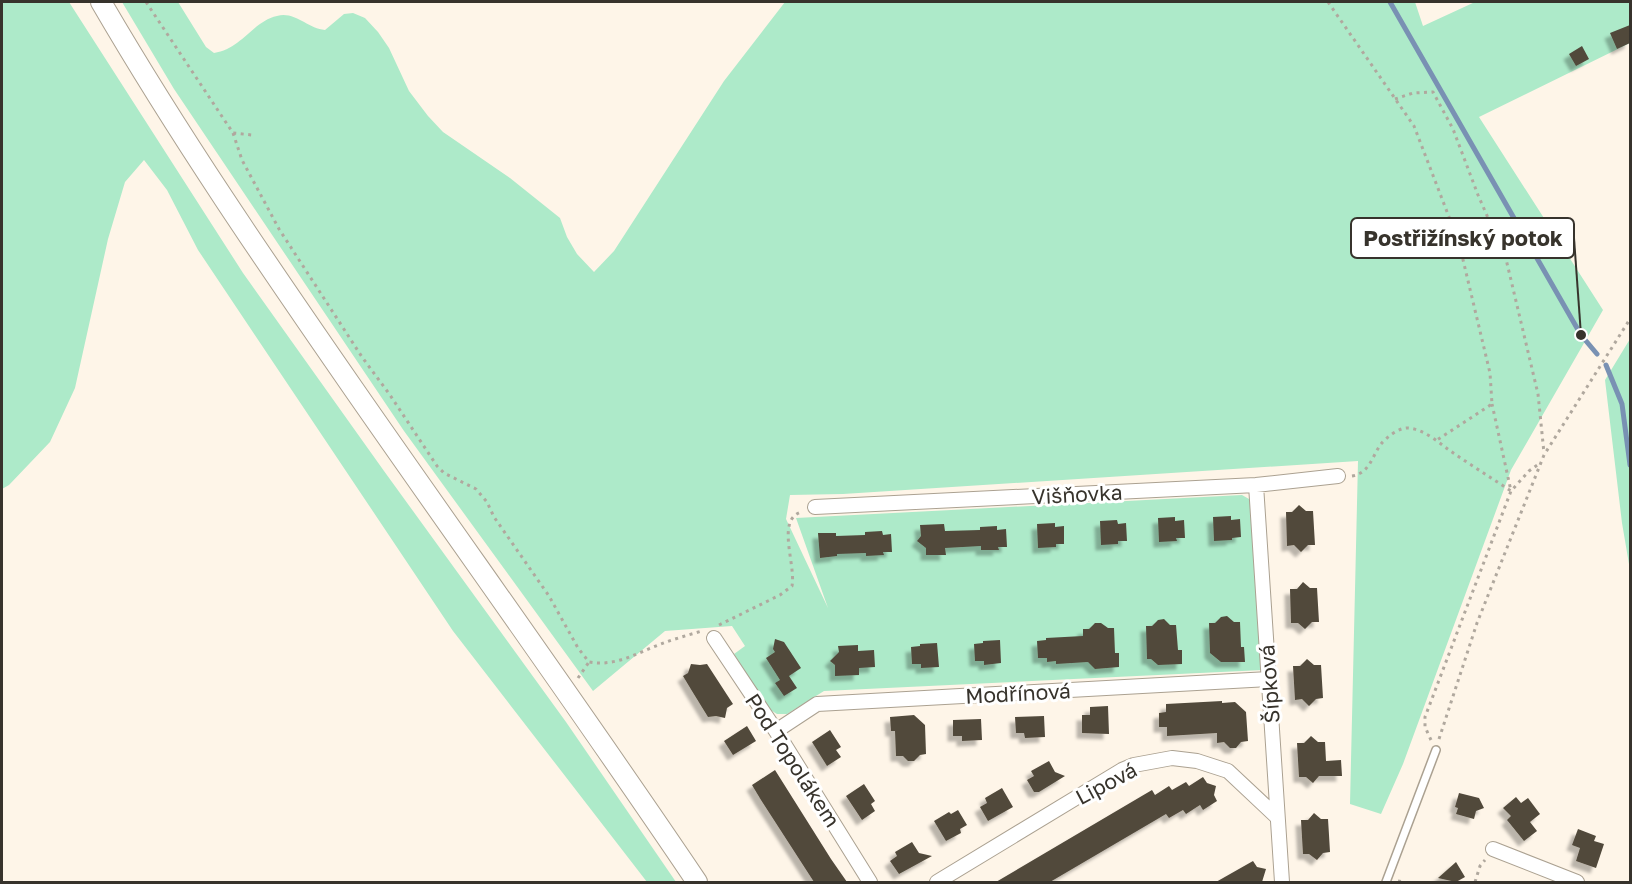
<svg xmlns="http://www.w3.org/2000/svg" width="1632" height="884" font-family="'Golos Text',sans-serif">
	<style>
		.green { fill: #adeac9 }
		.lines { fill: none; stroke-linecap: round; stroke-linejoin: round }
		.stream { stroke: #7991b3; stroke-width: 5 }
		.building { fill: #51493b; filter: url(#shadow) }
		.service-casing { stroke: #aba191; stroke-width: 10 }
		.minor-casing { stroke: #aba191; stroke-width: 16 }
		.secondary-casing { stroke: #aba191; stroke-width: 22 }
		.path { stroke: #b0a89e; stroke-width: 3; stroke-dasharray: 3 4.5; stroke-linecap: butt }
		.service { stroke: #fff; stroke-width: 7 }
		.minor { stroke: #fff; stroke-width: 14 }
		.secondary { stroke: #fff; stroke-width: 20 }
		.labels { text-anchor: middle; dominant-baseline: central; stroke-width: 6; stroke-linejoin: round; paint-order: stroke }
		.street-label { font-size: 21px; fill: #37332c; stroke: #fff }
		.leader { fill: none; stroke: #37332c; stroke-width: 2 }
		.callout-dot { fill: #37332c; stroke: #fff; stroke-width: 2 }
		.callout { fill: #fff; stroke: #37332c; stroke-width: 2 }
		.callout-label { font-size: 22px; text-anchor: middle; font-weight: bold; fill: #37332c }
	</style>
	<defs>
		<filter id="shadow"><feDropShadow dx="-5.5" dy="5.5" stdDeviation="1.5" flood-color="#0004"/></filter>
	</defs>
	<rect width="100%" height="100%" fill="#fef5e8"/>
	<path class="green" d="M2 2H69L243 273 384 471 566 722 676 882H647L453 631 198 250 167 190 144 160 125 182 108 239 75 388 50 442 9 485 2 489Z
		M122 2H178L206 47 214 53C242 49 253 21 277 16 295 11 308 29 325 30L344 14 353 13 365 18 378 32 389 48 409 91 428 116 443 132 510 178 560 218 567 237 577 254 594 272 614 251 724 81 785 2H1415L1423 26 1475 2H1630V43L1479 117 1603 310 1511 470 1403 764 1381 814 1350 804 1358 461 843 494 790 495 786 519 828 608 796 518 1242 495 1249 499 1253 506 1263 670 824 691 787 714H777L769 709 734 654 745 646 732 626 665 631 593 691 404 431 174 89Z
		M1630 339V570L1622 523 1605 380Z"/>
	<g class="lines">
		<path class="stream" d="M1390 2 1581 335 1597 354
			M1606 365 1622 404 1630 465"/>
	</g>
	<path class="building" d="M1630 25V43L1617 49 1610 33Z
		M1582 46 1589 59 1576 66 1569 54Z
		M1299 505 1306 511H1313L1315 545H1308L1301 552 1294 545 1287 546 1286 512H1292Z
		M1231 516V520L1240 519 1241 537 1232 538V540L1214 541 1213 517Z
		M1175 517V521L1184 520 1185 538H1176L1177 541 1159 542 1158 518Z
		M1117 520 1118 524 1126 523 1127 541H1118V544L1101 545 1100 521Z
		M1055 523V527L1064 526V544H1056V547L1038 548 1037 524Z
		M944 524 945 531 980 530V527L997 526V530L1006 529 1007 547H998L999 550H981V546L945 548 946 555H926V548L917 541 921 536 920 525Z
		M882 531 883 535 891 534 892 552H883L884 555 866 556V553L837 554V556L820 558 818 533H836V536L865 535V532Z
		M1303 582 1310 588H1317L1319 622H1312L1305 629 1298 623H1291L1290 589H1297Z
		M1227 616 1234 622H1240L1241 647H1244L1245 662H1221L1210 653 1209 623H1215L1221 617Z
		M1164 619 1170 625H1176L1178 650H1182V664L1158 665 1151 659H1147L1146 626H1152L1158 620Z
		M1095 623H1101L1108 628H1114L1115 653H1119V667L1095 669 1088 662 1056 664V661L1047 662V658H1038L1037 641 1046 640V638L1083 636V629H1089Z
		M775 639 784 642 801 668 789 676 797 688 784 696 775 683 780 680 766 658 775 652 773 649Z
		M1000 640 1001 663 984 665V661H975L974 644 983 643V641Z
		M937 643 939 667 921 668V664H912L911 647 920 646V644Z
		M858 645V651L874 650 875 667 859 668V675L835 676V665L830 661 839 652 838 646Z
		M1307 659 1314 665H1321L1323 698 1316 699 1309 706 1302 699 1295 700 1293 666H1300Z
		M691 664 700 665 707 664 733 704 727 708 725 718 716 716 708 717 692 691 683 676 688 673Z
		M1222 701V703L1235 702 1246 712 1248 741 1241 742 1236 748H1230L1224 742 1217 743V733L1167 736V727H1159V713L1166 712V704Z
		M1108 706 1109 734 1082 733V715H1090V707Z
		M914 715 925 725 926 754 920 755 914 761H908L903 756H896L895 731H891L890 717Z
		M1044 716 1045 737 1025 738 1024 733H1016L1015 717Z
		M981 719 982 740 962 741V736H953V720Z
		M747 726 756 741 733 755 724 741Z
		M830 730 841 747 836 750 841 757 827 766 812 742Z
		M1311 736 1318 742H1325L1326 761 1341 760 1342 776H1319L1313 783 1306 777H1299L1297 743H1304Z
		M1049 761 1055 772 1065 776 1039 792H1034L1027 780 1034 776 1031 771Z
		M775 770 831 859 847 882H814L761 800 752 785Z
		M1203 777 1207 783 1216 786 1214 795 1217 801 1203 810 1200 805 1186 814 1183 810 1169 818 1166 814 1050 882H996L1152 790 1155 795 1169 786 1172 790 1186 782 1189 786Z
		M864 784 875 801 871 804 875 811 862 820 846 796Z
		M1002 788 1013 807 988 821 980 807 987 803 985 798Z
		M1459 793 1479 798 1484 808 1476 811 1474 819 1456 814 1458 808 1455 807Z
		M1516 797 1521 803 1528 798 1540 814 1530 822 1537 831 1524 841 1507 820 1511 816 1503 808Z
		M958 810 967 825 960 829 961 833 946 841 934 821 949 812 951 814Z
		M1314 813 1321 819H1328L1329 835 1330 852 1323 853 1317 860 1309 854H1303L1301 820H1308Z
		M1578 829 1596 836 1594 841 1604 844 1596 868 1576 861 1580 848 1572 845Z
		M912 842 919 853 932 856 899 874 890 861 897 856 895 852Z
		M1253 861 1257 867 1266 869 1262 882H1216Z
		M1456 862 1465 877 1456 882 1438 878Z"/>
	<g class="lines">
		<defs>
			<path id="service" d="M1386 882 1436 750"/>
			<path id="minor" d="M1256 485 1282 882
				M815 507 1256 485 1338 476
				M714 638 776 731 870 882
				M776 731 817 704 1269 679
				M1493 849 1577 882
				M937 882 1122 770 1134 765 1172 758 1197 761 1228 771 1277 817"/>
			<path id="secondary" d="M101 2C179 136 267 264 355 391 469 555 586 717 697 882"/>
		</defs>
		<use href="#service" class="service-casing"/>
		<use href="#minor" class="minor-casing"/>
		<use href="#secondary" class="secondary-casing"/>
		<path class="path" d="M146 2 233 133 252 135
			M1328 2 1414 126 1459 243 1490 373 1492 404 1437 440
			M1395 99 1413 93 1433 92 1453 129 1478 195 1506 259 1538 394 1544 453
			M233 133 242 160 279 229 362 357 390 395 437 466 444 473 476 489 487 502 494 517 549 596 578 648 589 662C615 667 637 653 661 644 674 639 688 635 702 631
			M1352 476C1370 473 1372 456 1381 444 1387 437 1399 427 1409 428 1424 430 1437 441 1449 450 1469 464 1490 477 1511 491L1529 471 1540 463
			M719 625 780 595 792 586C796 564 776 520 801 512
			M578 678 589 662
			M1439 739 1477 623 1544 455 1630 319
			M1431 740 1425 727V717L1511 491 1492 404
			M1398 881 1405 882
			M1475 882 1480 866 1485 860"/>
		<use href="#service" class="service"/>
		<use href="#minor" class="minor"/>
		<use href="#secondary" class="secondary"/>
	</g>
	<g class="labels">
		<g class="street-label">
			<text transform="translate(1077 494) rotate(-3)">Višňovka</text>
			<text transform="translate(1269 684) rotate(-94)">Šípková</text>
			<text transform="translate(1018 693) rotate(-3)">Modřínová</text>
			<text transform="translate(793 760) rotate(57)">Pod Topolákem</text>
			<text transform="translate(1106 783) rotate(-28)">Lipová</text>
		</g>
	</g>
	<path class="leader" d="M1581 335L1574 238"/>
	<circle class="callout-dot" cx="1581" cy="335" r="6"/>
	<rect class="callout" x="1351" y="218" width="223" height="40" rx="6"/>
	<g class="callout-label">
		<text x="1463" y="246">Postřižínský potok</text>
	</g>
	<rect width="1632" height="884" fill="none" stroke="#37332c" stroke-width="6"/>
</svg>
